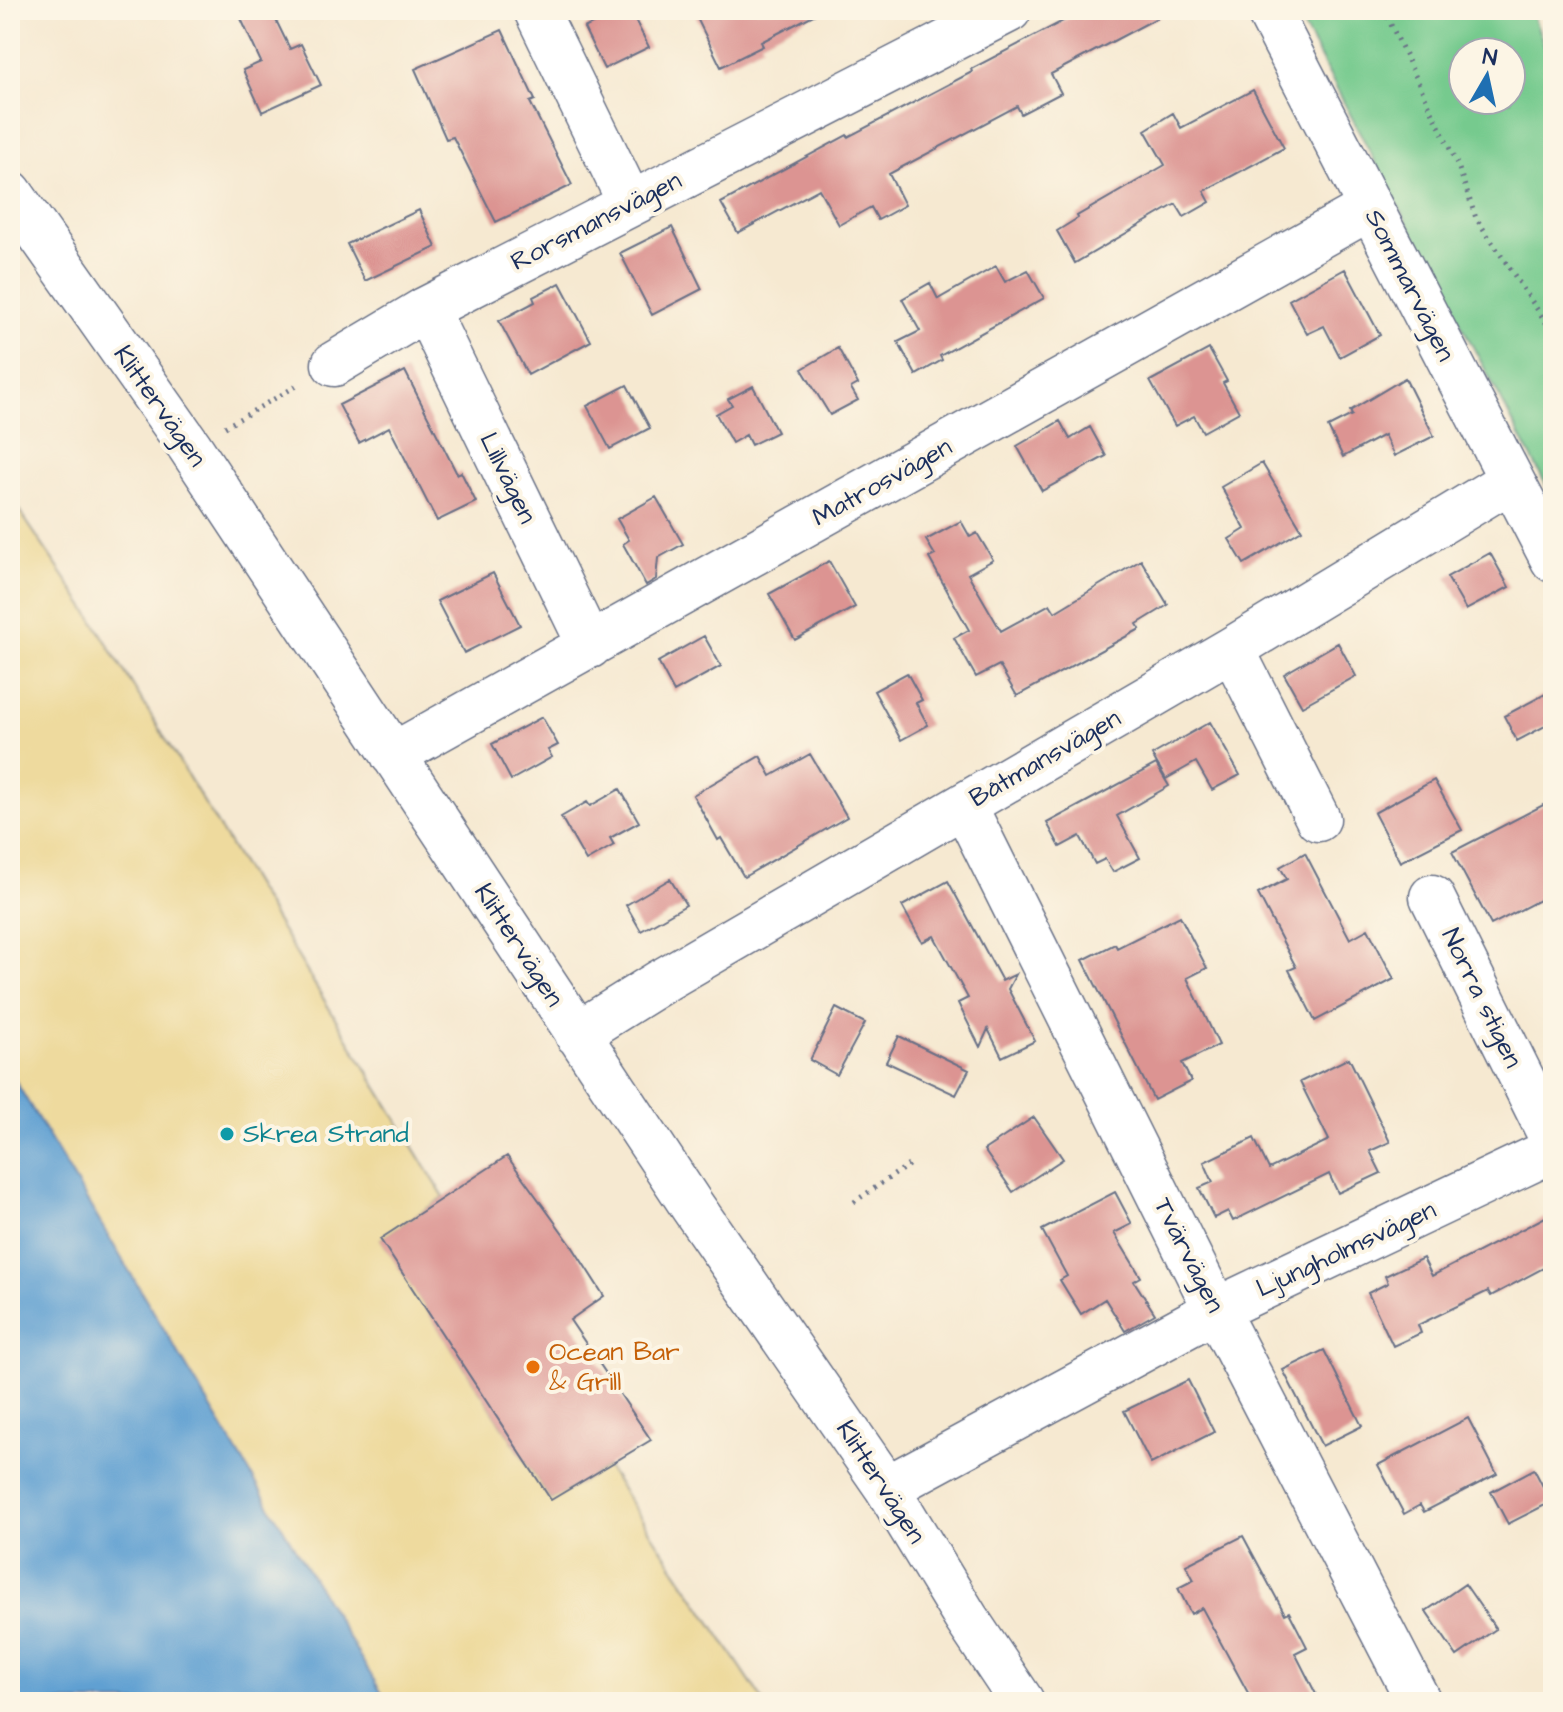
<svg xmlns="http://www.w3.org/2000/svg" width="1563" height="1712" font-family="'Architects Daughter',sans-serif">
	<style>
		.green { fill: #76ca8e; stroke: #487c76; stroke-width: 2; fill-rule: evenodd }
		.sand { fill: #eeda9e; stroke: #84847e; stroke-width: 2 }
		.water { fill: #60a0d2; stroke: #3e6898; stroke-width: 2 }
		.building { fill: #dc9492 }
		.lines { fill: none; stroke-linecap: round; stroke-linejoin: round }
		.minor-casing { stroke: #687086; stroke-width: 47 }
		.path { stroke: #687086; stroke-width: 5; stroke-dasharray: 2 6; stroke-linecap: butt }
		.minor { stroke: #fff; stroke-width: 44 }
		.culture-dot { fill: #0f9aa8; stroke: #fcf5e5; stroke-width: 3 }
		.food-dot { fill: #e8710a; stroke: #fcf5e5; stroke-width: 3 }
		.labels { text-anchor: middle; dominant-baseline: central; stroke-width: 8; stroke-linejoin: round; paint-order: stroke }
		.street-label { font-size: 26px; fill: #1b2f5e; stroke: #fcf5e5 }
		.culture-label { font-size: 26px; fill: #0d838f; stroke: #fcf5e5; text-anchor: start }
		.food-label { font-size: 26px; fill: #c56008; stroke: #fcf5e5; text-anchor: start }
	</style>
	<rect width="100%" height="100%" fill="#fcf5e5"/>
	<filter id="ink" filterUnits="userSpaceOnUse"><feTurbulence type="fractalNoise" baseFrequency=".0125" numOctaves="2"/><feDisplacementMap in="SourceGraphic" scale="16" xChannelSelector="R" yChannelSelector="G"/><feConvolveMatrix kernelMatrix="1 2 1 2 8 2 1 2 1" color-interpolation-filters="sRGB"/></filter>
	<filter id="wash" filterUnits="userSpaceOnUse"><feTurbulence type="fractalNoise" baseFrequency=".006" numOctaves="4" result="noise"/><feDisplacementMap in="SourceGraphic" scale="32" xChannelSelector="R" yChannelSelector="G"/><feGaussianBlur stdDeviation="1.8" result="paint"/><feColorMatrix in="noise" values="0 0 0 0 0 0 0 0 0 0 0 0 0 0 0 0 0 1.4 0 .05"/><feComposite in="paint" operator="in"/></filter>
	<g filter="url(#wash)">
		<rect width="100%" height="100%" fill="#f6e9d1"/>
		<path class="green" d="M1295 10H1531L1553 69V498ZM1463 52H1511V100H1463Z"/>
		<path class="sand" d="M10 497 90 615 444 1197 381 1239 551 1500 607 1467 764 1702H387L10 1072Z"/>
		<path class="water" d="M10 1072 387 1702H10Z"/>
		<g id="blocks">
			<path class="building" d="M237 10H271L290 49 301 44 321 85 262 112 243 70 261 62Z
				M621 10H630L649 47 604 69 584 28Z
				M693 10H823L761 42 763 46 721 67Z
				M1084 10H1172L1051 74 1061 93 1021 114 1017 106 889 174 905 205 878 220 871 207 839 225 819 189 738 233 721 203 847 135 848 137 972 72 971 69Z
				M502 30 535 100 530 102 572 185 496 222 453 137 446 139 415 69Z
				M1253 90 1284 148 1204 191 1210 202 1184 217 1176 204 1075 263 1057 231 1078 218 1077 216 1165 165 1145 130 1173 113 1181 128Z
				M419 210 436 247 365 281 347 244Z
				M672 227 702 289 652 315 620 253Z
				M996 266 1005 282 1028 270 1044 298 940 356 942 360 916 375 898 342 920 331 902 299 930 283 938 299Z
				M1345 269 1380 335 1340 357 1324 326 1307 334 1289 300Z
				M560 283 591 341 528 375 499 321 535 302 533 297Z
				M838 348 858 384 851 388 858 400 830 415 802 369Z
				M1209 349 1227 381 1223 383 1239 412 1203 432 1194 416 1175 426 1150 381Z
				M405 371 457 474 461 472 476 502 437 521 389 427 359 443 339 405Z
				M1405 378 1434 436 1394 456 1384 435 1343 457 1328 427 1352 415 1350 411Z
				M627 385 650 428 610 449 587 406Z
				M753 386 777 432 751 445 746 435 732 443 716 414 732 405 728 399Z
				M1060 421 1070 439 1090 427 1106 456 1042 491 1017 446Z
				M1262 463 1302 530 1244 564 1229 539 1245 529 1221 487Z
				M656 497 683 544 658 558 656 579 646 585 623 544 629 540 617 519Z
				M961 521 970 537 977 533 993 560 968 574 1001 631 1050 604 1055 612 1141 560 1168 605 1137 624 1140 629 1017 696 999 665 976 677 954 638 969 630 929 558 935 555 926 540Z
				M1490 553 1509 587 1466 610 1447 577Z
				M829 561 855 607 795 640 769 594Z
				M493 573 520 625 464 653 437 601Z
				M704 636 721 666 674 692 658 662Z
				M1338 643 1356 676 1302 706 1284 674Z
				M907 673 922 700 916 703 928 725 901 740 874 691Z
				M1553 690V722L1517 741 1504 716Z
				M542 717 558 745 548 750 552 757 511 780 492 744Z
				M1210 722 1240 775 1212 790 1196 762 1166 779 1152 755Z
				M810 754 847 817 744 877 721 838 718 840 693 795 760 756 771 776Z
				M1156 764 1169 786 1117 816 1140 858 1113 872 1105 859 1095 864 1080 836 1060 847 1047 823Z
				M1434 780 1462 830 1400 862 1374 813Z
				M620 789 639 822 610 838 614 845 586 861 561 817 587 802 590 806Z
				M1553 800V893L1491 925 1452 852Z
				M1305 853 1350 939 1368 929 1394 979 1315 1021 1289 970 1296 967 1258 894 1287 879 1280 867Z
				M670 879 686 905 641 931 626 905Z
				M948 881 1002 981 1016 974 1008 989 1035 1041 1002 1057 988 1029 980 1047 958 1003 968 998 934 936 922 942 902 906Z
				M1180 916 1207 968 1187 978 1219 1045 1182 1063 1191 1081 1154 1100 1083 960 1115 944 1117 948Z
				M836 1008 865 1023 837 1075 810 1060Z
				M899 1036 969 1070 956 1095 886 1062Z
				M1349 1058 1390 1142 1370 1151 1381 1173 1338 1193 1329 1174 1233 1221 1228 1211 1214 1218 1199 1188 1213 1182 1204 1162 1254 1138 1269 1169 1329 1140 1300 1082Z
				M1034 1117 1063 1159 1013 1192 984 1150Z
				M507 1156 572 1246 604 1296 570 1320 651 1440 551 1500 380 1239Z
				M1115 1192 1132 1224 1114 1233 1141 1277 1134 1281 1155 1314 1125 1331 1105 1299 1081 1314 1060 1280 1067 1276 1042 1230Z
				M1553 1213V1263L1491 1296 1488 1291 1418 1325 1421 1333 1393 1346 1368 1293 1388 1283 1385 1276 1423 1258 1432 1276Z
				M1324 1350 1362 1426 1322 1446 1283 1370Z
				M1188 1380 1214 1432 1151 1464 1124 1411Z
				M1468 1418 1497 1474 1424 1512 1420 1505 1404 1514 1378 1465Z
				M1534 1469 1551 1502 1508 1524 1491 1492Z
				M1243 1536 1285 1614 1289 1612 1307 1647 1295 1653 1320 1702H1253L1202 1608 1191 1614 1178 1588 1194 1580 1186 1565Z
				M1465 1584 1496 1629 1457 1656 1426 1611Z"/>
		</g>
	</g>
	<g filter="url(#ink)">
		<use href="#blocks" fill-opacity="0" stroke="#687086" stroke-width="2"/>
		<g class="lines">
			<defs>
				<path id="minor" d="M536 10 630 203
					M1268 10 1553 560
					M10 192 190 447 692 1206 887 1488 966 1618 1022 1702
					M426 309 590 646
					M334 364 426 309 1009 10
					M1232 649 1318 819
					M393 755 1370 208
					M964 805 1216 1310 1419 1702
					M1432 897 1553 1141
					M577 1034 662 981 1232 649 1511 480
					M887 1488 1216 1310 1553 1150"/>
			</defs>
			<use href="#minor" class="minor-casing"/>
			<path class="path" d="M1384 10 1458 166 1476 218 1553 333
				M225 427 300 384
				M854 1202 913 1162"/>
			<use href="#minor" class="minor"/>
		</g>
	</g>
	<circle class="culture-dot" cx="227" cy="1134" r="8"/>
	<circle class="food-dot" cx="533" cy="1367" r="8"/>
	<g class="labels">
		<g class="street-label">
			<text transform="translate(596 221) rotate(-27)">Rorsmansvägen</text>
			<text transform="translate(1410 285) rotate(63)">Sommarvägen</text>
			<text transform="translate(160 406) rotate(55)">Klittervägen</text>
			<text transform="translate(508 478) rotate(64)">Lillvägen</text>
			<text transform="translate(882 482) rotate(-29)">Matrosvägen</text>
			<text transform="translate(1045 758) rotate(-30)">Båtmansvägen</text>
			<text transform="translate(519 945) rotate(57)">Klittervägen</text>
			<text transform="translate(1482 998) rotate(64)">Norra stigen</text>
			<text transform="translate(1346 1249) rotate(-25)">Ljungholmsvägen</text>
			<text transform="translate(1189 1255) rotate(63)">Tvärvägen</text>
			<text transform="translate(881 1482) rotate(57)">Klittervägen</text>
		</g>
		<g class="culture-label">
			<text x="243" y="1134">Skrea Strand</text>
		</g>
		<g class="food-label">
			<text x="549" y="1352">Ocean Bar<tspan x="549" dy="30">&amp; Grill</tspan></text>
		</g>
	</g>
	<rect width="1563" height="1712" fill="none" stroke="#fcf5e5" stroke-width="40"/>
	<g transform="translate(1487 76) rotate(9)"><circle r="38" fill="#fcf5e5" stroke="#a2a6af" stroke-width="2"/>
	<path d="M0-6L14 30L0 20L-14 30Z" fill="#1f6fb2"/>
	<text y="-12" font-size="22" font-weight="bold" text-anchor="middle" fill="#1b2f5e">N</text>
	</g>
</svg>
